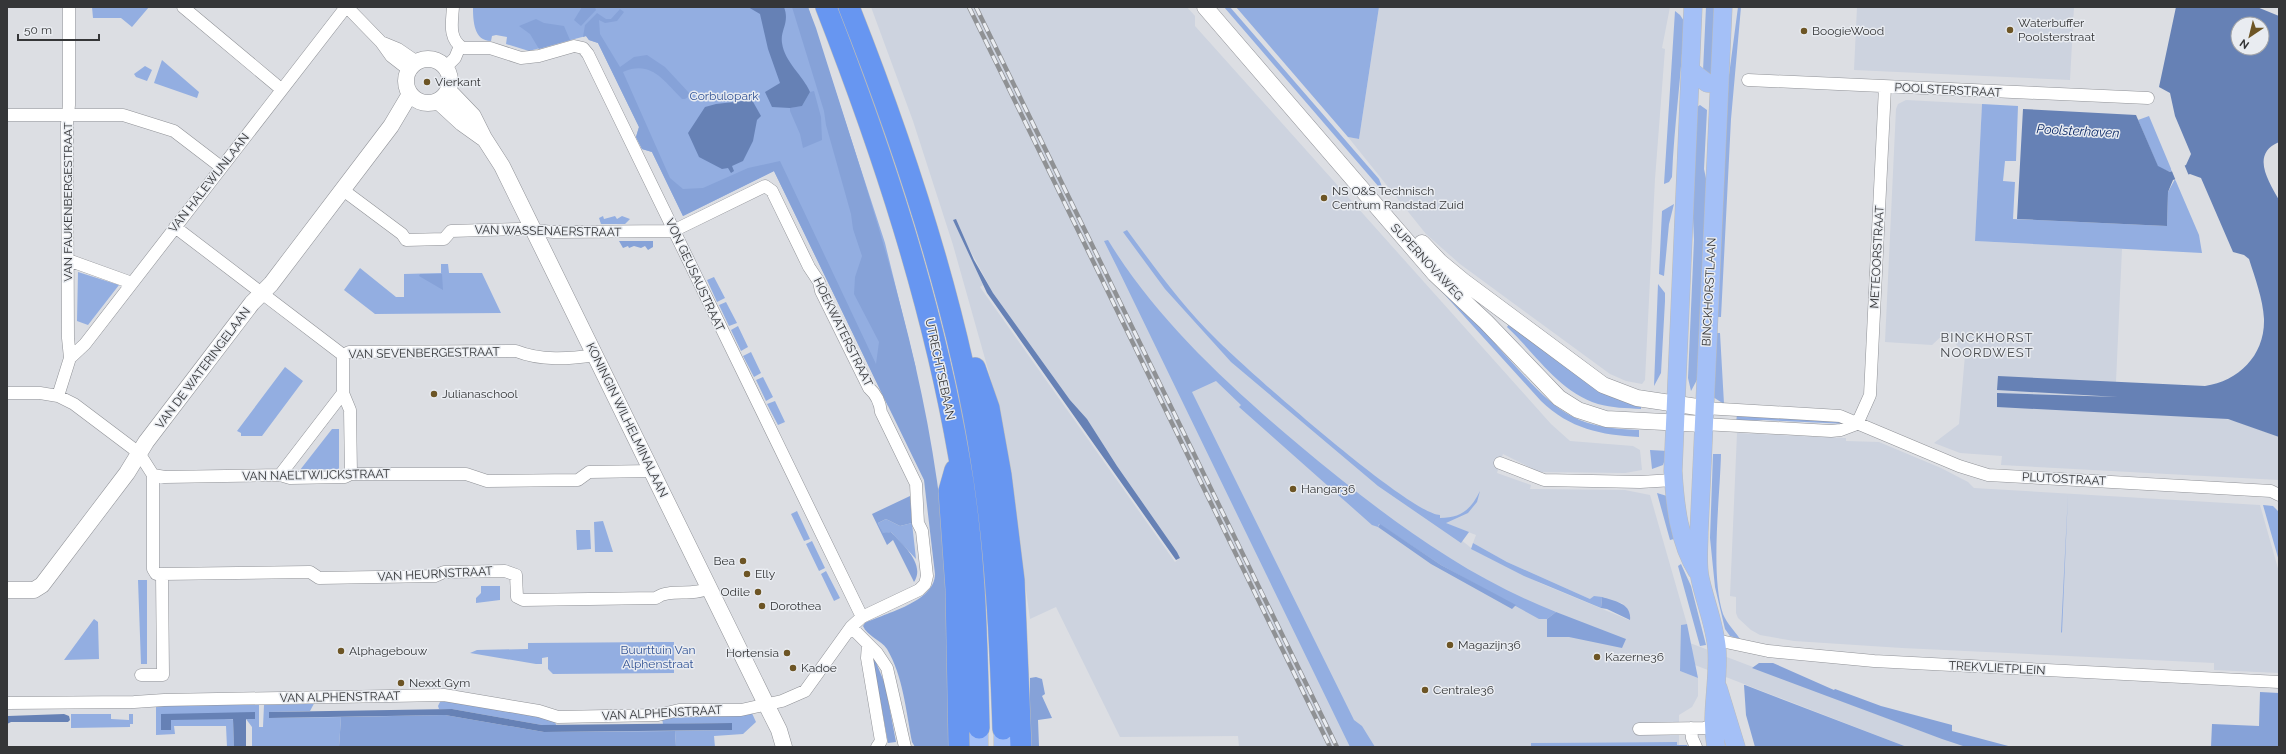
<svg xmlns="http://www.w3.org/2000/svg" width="2286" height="754" font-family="Raleway,sans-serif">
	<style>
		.built { fill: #cdd3df; fill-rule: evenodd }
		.green { fill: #93aee1 }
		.forest { fill: #86a2d8 }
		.water { fill: #6681b5; fill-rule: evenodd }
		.pier { fill: #dcdee3 }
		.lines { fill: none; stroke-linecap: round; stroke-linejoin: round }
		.street-casing { stroke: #909297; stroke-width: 13 }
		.secondary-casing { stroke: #909297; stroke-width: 17 }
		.primary-casing { stroke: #babbbb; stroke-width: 19 }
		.highway-casing { stroke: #babbbb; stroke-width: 22 }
		.street { stroke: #fff; stroke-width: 12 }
		.secondary { stroke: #fff; stroke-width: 16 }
		.primary { stroke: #a4c0f7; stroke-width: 18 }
		.highway { stroke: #6796f1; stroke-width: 21 }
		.rail-casing { stroke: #8f9194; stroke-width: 4.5 }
		.rail { stroke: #e9ecf1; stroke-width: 3; stroke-dasharray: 9; stroke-linecap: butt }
		.poi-dot { fill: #6d5525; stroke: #e9ecf1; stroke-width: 1.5 }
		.labels { text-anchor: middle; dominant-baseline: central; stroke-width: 3; stroke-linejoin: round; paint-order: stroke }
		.poi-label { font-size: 12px; fill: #353638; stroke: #e9ecf1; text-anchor: start }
		.street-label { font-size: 12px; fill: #353638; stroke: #e9ecf1 }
		.park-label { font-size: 12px; fill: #325395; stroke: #e9ecf1 }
		.water-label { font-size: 13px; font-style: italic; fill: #0a2866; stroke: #e9ecf1 }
		.neighbourhood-label { font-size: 13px; letter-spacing: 1px; fill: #484a4e; stroke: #e9ecf1 }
	</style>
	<rect width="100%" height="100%" fill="#dcdee3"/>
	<path class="built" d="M871 7H1187L1195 16V26L1551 424 1570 441 1633 446 1640 450 1642 470 1625 473 1539 472 1503 454 1497 473 1531 485 1530 489 1625 490 1650 495 1687 624 1681 625 1682 640 1918 730 1968 747H1907L1682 660 1680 671 1698 678V696L1692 707 1679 715V745H1677V742H1645L1532 743 1531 747H1239L1238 736 1120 737 1056 607 1030 619 1005 440 991 380 953 245 913 121ZM954 220 993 293 1070 400 1087 419 1117 466 1177 552 1180 558 1175 562 980 287 983 285ZM1441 519 1445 523 1476 535 1473 543 1507 562 1590 599 1622 603 1630 613 1629 620 1542 584 1475 551 1460 539Z
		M1379 7H1670L1662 48 1665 49 1655 179 1645 380 1642 384 1626 381 1610 374 1460 264 1426 234 1348 137 1359 139Z
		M1857 7H2074L2070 80 1854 70Z
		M1906 100 1982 104 1975 241 2122 249 2116 382 2120 398 2236 421 2279 437V480L2001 465 2002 456 1960 453 1934 443 1959 424 1965 355 1946 332 1932 345 1885 342 1896 109 1898 104Z
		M1737 433 1846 438V441L1879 442 1941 468 1968 482 1974 488 2260 505 2279 572V673L2214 670V663L1902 648 1794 641 1760 635 1751 630 1738 618 1736 613V597L1730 596Z"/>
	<path class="green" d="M92 7H149L132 27 121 18H93Z
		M473 7H808L885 243 916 369 888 406 774 171 683 216 652 152 642 149 636 137 639 127 598 43 589 40 586 36 529 51 506 44 507 37 496 35 492 36 491 41C474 41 473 21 473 7Z
		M1196 7H1201L1481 324C1491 341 1505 354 1518 369 1559 414 1577 428 1639 430V437C1601 435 1570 429 1541 401L1415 262Z
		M1224 7H1230L1379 179 1385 194Z
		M1236 7H1379L1359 139 1348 137Z
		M1706 7H1718L1712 75 1703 71Z
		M1738 7H1741L1731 119 1721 317H1717L1724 113Z
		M1675 11 1680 15 1684 21C1682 73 1674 125 1672 177L1669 182 1664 184Z
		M162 60 199 92 197 98 154 83Z
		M145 66 152 70 147 81 136 77 134 74Z
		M1982 104 2018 106 2016 161H2005L2003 181 2015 182 2013 219 2167 226 2168 192 2175 179 2199 235 2202 253 1975 241Z
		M1700 105 1707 110 1704 169 1708 188 1698 378 1691 391 1688 378 1694 240 1692 196 1697 107Z
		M2149 116 2172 171 2170 172 2158 167 2138 120Z
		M1674 204 1669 224 1664 276 1659 274 1662 211Z
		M603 216 604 219 615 216 617 219 622 216 630 219 625 224H601L599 218Z
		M1127 230C1155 268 1183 307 1217 340 1246 369 1409 514 1440 515V518C1462 518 1471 509 1480 491L1477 502 1468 513 1446 523 1469 532 1461 543 1378 486 1231 362 1165 289 1123 232Z
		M1108 240C1156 319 1228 385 1299 445 1378 511 1459 574 1556 612L1547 619H1539L1441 565 1379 524 1378 527 1372 525 1239 407 1241 405 1216 381 1192 392 1354 720 1362 726 1375 747H1350L1117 267 1104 241Z
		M441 264H448L449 273H482L501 313 375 314 344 290 360 268 396 297H404V274L441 273Z
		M78 272 119 285 88 325 77 321Z
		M714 277 725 298 717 302 707 280Z
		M1658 284 1665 293V301L1661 373 1654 386Z
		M726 302 737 323 729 326 719 305Z
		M1509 324 1641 405V409C1626 408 1612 408 1598 404 1558 391 1536 354 1507 327Z
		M738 326 748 347 741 351 731 330Z
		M1716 333H1720L1724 404 1713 397Z
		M751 352 761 373 754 377 743 356Z
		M285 367 303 381 262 436H241V433L237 431Z
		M763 377 773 397 766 401 756 380Z
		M775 401 785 422 778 425 767 404Z
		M1737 415 1849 421 1848 424 1763 420 1736 422Z
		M332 429H339V469L300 470Z
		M1650 450 1668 451 1663 465 1652 469Z
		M1713 454H1721C1720 497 1710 575 1723 614 1727 624 1735 631 1740 639L1730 636 1725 629 1715 587 1710 538Z
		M1657 493 1667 496 1671 505 1674 539 1670 540Z
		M2068 494 2062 633 2061 632Z
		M2263 505 2273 506 2278 511 2279 561Z
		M797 511 810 539 804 541 791 514Z
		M886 519 900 526 912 523 916 559 891 532 883 534 878 523Z
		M603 521 613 552H595L594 522Z
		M576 530H590L591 549 577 550Z
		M812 541 825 568 819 571 806 544Z
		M1473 543 1507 562 1590 599 1594 596 1602 597 1601 608 1524 576 1471 549Z
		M1681 564 1691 586 1706 645 1700 646 1678 566Z
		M826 571 840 598 834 601 821 574Z
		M138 580H147V664H141Z
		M481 586H500V600L476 603V598L481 593Z
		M94 619 98 622 99 659 64 660Z
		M1687 624 1698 678 1680 671 1681 625Z
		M664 642H674V673L553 674 548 669V657L542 658V664H536L470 653 477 650 528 649V643Z
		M442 698 555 720 556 725H542L452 709H439L438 706Z
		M316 700 310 711 269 712V718L341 717 339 747H252V727L246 719H255L170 721 233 719 234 747H227L226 726H174L175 734 156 735V705H259V727H263L264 705 305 704V701Z
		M751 711 756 722 743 734 714 736 715 747H676L675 731 731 730 732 723 663 724 662 718 740 716Z
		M71 714H111V719L129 720V714H133V724H130V727L71 728Z
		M1677 742V745H1687L1688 747H1531V743Z"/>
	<path class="forest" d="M582 7H595L596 10 581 26 574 20Z
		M792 7H808L816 28C863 178 915 326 937 481 950 569 948 659 950 747H915L912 742C906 711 903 676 887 649 881 640 867 636 863 626L865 623C885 613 935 602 935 574L924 480 774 171 683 216 652 152 642 149 636 137 639 127 598 43 589 40 586 36 583 37 585 25 597 13 606 19H611L620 9 624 12 617 21 605 23 599 20 600 34 620 67 634 57 647 55 665 67 691 95 685 99H682C663 80 651 60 623 72L670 178 683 189 703 188 748 168 780 161 876 364 879 342 854 294 855 277 862 256 853 229 851 214 826 125 824 111Z
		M536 19 544 23 564 26 570 40 539 49 530 34 519 26Z
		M814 91 821 117 822 140 803 148 800 134 790 111V108L802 106 810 92Z
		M619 241H653V247L648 250 645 246 641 248 634 246 629 248 628 246 623 248Z
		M420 274H442L443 290 419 276Z
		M910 496 912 523 900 526 886 519 878 523 883 533 891 532C902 544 926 564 914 582L893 540 887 545 872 514Z
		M1380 524 1441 565 1516 605 1512 609 1431 564 1378 527Z
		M1602 597C1614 601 1632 603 1630 620L1607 609 1601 608Z
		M1556 612 1626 639 1622 648 1569 637H1547V619Z
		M873 660H875L885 684 896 742 888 743Z
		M1759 663H1773L1834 690 1835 689 1881 706 1952 725V731L2012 747H1966L1942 739 1752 668Z
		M1036 677 1042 679 1045 694 1042 696 1052 718 1038 720 1039 746 1050 747H1030V678Z
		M1744 685H1745L1907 747H1755L1746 715Z
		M2260 692 2279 693V747H2211L2212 724 2259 726Z
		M445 715 544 732 675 731 676 747H339L341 717Z"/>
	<path class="water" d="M748 7H784C790 23 780 30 782 43 785 63 803 75 810 92L802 106 790 108 772 107 765 92 780 83 768 49 760 14Z
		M2176 7H2257L2279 16V142C2250 154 2269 182 2279 200V437L2228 419 1997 407V393L2118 397 1997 390 1998 376 2205 386C2239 381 2265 355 2264 319 2263 299 2255 278 2249 259L2244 255 2233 252 2201 178 2190 174 2173 180 2168 192 2167 226 2017 219 2023 109 2136 115 2158 166 2170 172 2186 165 2191 154 2175 116 2170 93 2159 87ZM2238 24H2262V48H2238Z
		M752 100 761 116 757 120 753 141 743 161 732 166 734 171 731 173 728 168 722 169 699 157 688 133 705 107 716 104Z
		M956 219 974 260 993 293 1070 400 1087 419 1117 466 1177 552 1180 558 1176 560 987 293 953 220Z
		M452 709 542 725 732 723V730L544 732 445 715 269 718V712Z
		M255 712V719H246V747H234L233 719 171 720V730H161V714Z
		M64 714 69 716 70 720 68 722H11L7 724 8 716Z"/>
	<path class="pier" d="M2184 164 2189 176 2176 181 2171 169Z"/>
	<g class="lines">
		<defs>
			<path id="street" d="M183 7 281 89
				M347 7 381 42 391 56 409 70
				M453 7C452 22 448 39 463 48H490L521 58 539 56 574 46 583 48 588 54 862 617
				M381 42 398 49 417 62
				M445 68 455 58 460 46
				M1748 80 2148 98
				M7 115H123L174 131 221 167
				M175 227 343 355 349 352 516 351C541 361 569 359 595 355
				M68 260 132 283
				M343 355V393L350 410 351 474
				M70 358 85 344 346 7
				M7 393H40L58 396 74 404 139 453 153 475
				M58 396 70 358 68 338 67 124 69 105V7
				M1704 408 1840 416 1959 466 1988 475 2271 491 2279 495
				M1703 424 1831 431 1841 430 1857 424
				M1857 424 1870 395 1885 87
				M1500 463 1544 480 1640 482 1674 480
				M153 475 165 477 280 475 290 478 345 477 351 474H466L487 481 578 480 589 472 652 471
				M280 475 343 393
				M162 574 310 572 319 578 435 576 444 572 505 571 516 575 517 597 523 600 656 598C670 588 692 597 709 588
				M851 627 877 653 887 668 905 747
				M1716 640 1768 651 1874 661 2279 682
				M868 644 867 658 881 741 877 747
				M141 675H163L162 574H156L153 569V475
				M7 703 134 702 164 700 444 695 539 711 558 717 658 715 679 710H741L782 701 805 691 851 627 862 617 919 590 925 584 927 576 922 531 918 523 916 484 881 412C880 402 877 395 869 388L821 291 819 282 809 267 772 191 765 186 673 231 554 232 521 229 451 231 444 239 406 240 402 234 343 190
				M1691 728 1692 738 1696 747
				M1639 729 1704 728 1720 725"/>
			<path id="secondary" d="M1205 7 1435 274 1486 322 1559 398 1578 410 1606 419 1703 424
				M406 81a22 22 0 1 1 44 0a22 22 0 1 1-44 0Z
				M448 90 473 116 484 138 502 166 766 704 779 730 784 747
				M438 101 462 123 483 138
				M1422 243 1440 262 1463 281 1603 385 1637 398 1704 408
				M7 590H34L42 585 127 473 146 442 252 303 271 284 391 126 410 94"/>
			<path id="primary" d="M1693 7 1673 471C1675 505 1679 542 1697 571
				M1690 70 1707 83 1719 84
				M1718 688 1736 747
				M979 747V728
				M1003 747V729
				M1716 747C1710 713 1719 684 1717 650 1715 625 1705 602 1700 578 1697 564 1699 547 1699 532L1723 7"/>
			<path id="highway" d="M826 7C883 153 932 302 959 457 975 546 977 638 979 728
				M849 7C906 151 959 311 982 465 996 553 1000 640 1003 729
				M975 368 989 408 1001 475 1014 580 1021 747
				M955 470 949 491 956 589 959 747"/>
		</defs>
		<use href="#street" class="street-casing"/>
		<use href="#secondary" class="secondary-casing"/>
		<use href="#primary" class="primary-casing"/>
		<use href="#highway" class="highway-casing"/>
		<use href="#street" class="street"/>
		<use href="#secondary" class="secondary"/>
		<use href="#primary" class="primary"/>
		<use href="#highway" class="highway"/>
		<defs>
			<path id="rail" d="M969 7 1330 747
				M976 7 1337 747"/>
		</defs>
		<use href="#rail" class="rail-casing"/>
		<use href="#rail" class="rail"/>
	</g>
	<g class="poi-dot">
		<circle cx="2010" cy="30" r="4"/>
		<circle cx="1804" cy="31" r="4"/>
		<circle cx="427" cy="82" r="4"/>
		<circle cx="1324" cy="198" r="4"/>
		<circle cx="434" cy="394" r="4"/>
		<circle cx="1293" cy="489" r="4"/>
		<circle cx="743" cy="561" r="4"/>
		<circle cx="747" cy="574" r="4"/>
		<circle cx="758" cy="592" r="4"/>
		<circle cx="762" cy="606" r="4"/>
		<circle cx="1450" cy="645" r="4"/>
		<circle cx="341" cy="651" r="4"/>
		<circle cx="787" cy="653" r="4"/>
		<circle cx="1597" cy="657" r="4"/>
		<circle cx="793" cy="668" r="4"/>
		<circle cx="401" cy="683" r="4"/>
		<circle cx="1425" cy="690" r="4"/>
	</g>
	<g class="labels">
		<g class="poi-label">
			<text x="2018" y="23">Waterbuffer<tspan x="2018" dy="14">Poolsterstraat</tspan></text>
			<text x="1812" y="31">BoogieWood</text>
			<text x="435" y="82">Vierkant</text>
			<text x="1332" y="191">NS O&amp;S Technisch<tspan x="1332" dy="14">Centrum Randstad Zuid</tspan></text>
			<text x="442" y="394">Julianaschool</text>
			<text x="1301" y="489">Hangar36</text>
			<text x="735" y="561" text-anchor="end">Bea</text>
			<text x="755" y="574">Elly</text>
			<text x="750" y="592" text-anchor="end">Odile</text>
			<text x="770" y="606">Dorothea</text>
			<text x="1458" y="645">Magazijn36</text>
			<text x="349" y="651">Alphagebouw</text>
			<text x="779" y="653" text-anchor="end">Hortensia</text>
			<text x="1605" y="657">Kazerne36</text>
			<text x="801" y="668">Kadoe</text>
			<text x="409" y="683">Nexxt Gym</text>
			<text x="1433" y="690">Centrale36</text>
		</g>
		<g class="street-label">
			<text transform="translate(1948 90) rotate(3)">POOLSTERSTRAAT</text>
			<text transform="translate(209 183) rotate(-52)">VAN HALEWIJNLAAN</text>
			<text transform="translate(68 202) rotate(-90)">VAN FAUKENBERGESTRAAT</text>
			<text transform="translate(548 231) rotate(1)">VAN WASSENAERSTRAAT</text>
			<text transform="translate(1877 257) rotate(-87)">METEOORSTRAAT</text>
			<text transform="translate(1427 262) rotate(47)">SUPERNOVAWEG</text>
			<text transform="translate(695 275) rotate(65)">VON GEUSAUSTRAAT</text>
			<text transform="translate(1709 292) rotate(-87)">BINCKHORSTLAAN</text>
			<text transform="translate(843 332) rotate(64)">HOEKWATERSTRAAT</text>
			<text transform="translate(424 353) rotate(-1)">VAN SEVENBERGESTRAAT</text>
			<text transform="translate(203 368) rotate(-53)">VAN DE WATERINGELAAN</text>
			<text transform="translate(940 369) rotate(78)">UTRECHTSEBAAN</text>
			<text transform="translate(627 420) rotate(64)">KONINGIN WILHELMINALAAN</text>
			<text transform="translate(316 475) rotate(-1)">VAN NAELTWIJCKSTRAAT</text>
			<text transform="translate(2064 479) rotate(3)">PLUTOSTRAAT</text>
			<text transform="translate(435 574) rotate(-3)">VAN HEURNSTRAAT</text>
			<text transform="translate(1997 668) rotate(3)">TREKVLIETPLEIN</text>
			<text transform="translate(340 697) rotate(-1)">VAN ALPHENSTRAAT</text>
			<text transform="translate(662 713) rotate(-3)">VAN ALPHENSTRAAT</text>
		</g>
		<g class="park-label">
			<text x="724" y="96">Corbulopark</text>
			<text x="658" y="650">Buurttuin Van<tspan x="658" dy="14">Alphenstraat</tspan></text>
		</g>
		<g class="water-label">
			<text transform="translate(2078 131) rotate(3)">Poolsterhaven</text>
		</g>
		<g class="neighbourhood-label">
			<text x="1987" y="337">BINCKHORST<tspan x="1987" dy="15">NOORDWEST</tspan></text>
		</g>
	</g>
	<rect width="2286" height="754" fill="none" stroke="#353638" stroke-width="16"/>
	<g transform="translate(2250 36) rotate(215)"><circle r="19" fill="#e9ecf1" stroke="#a1a3a7"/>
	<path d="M0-3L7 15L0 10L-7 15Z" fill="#6d5525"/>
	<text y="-6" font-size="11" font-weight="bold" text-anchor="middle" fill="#353638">N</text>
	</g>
	<path d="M18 34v6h81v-6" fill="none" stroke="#353638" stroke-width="2"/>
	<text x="24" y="34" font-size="12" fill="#353638" stroke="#e9ecf1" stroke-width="3" paint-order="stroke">50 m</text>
</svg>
